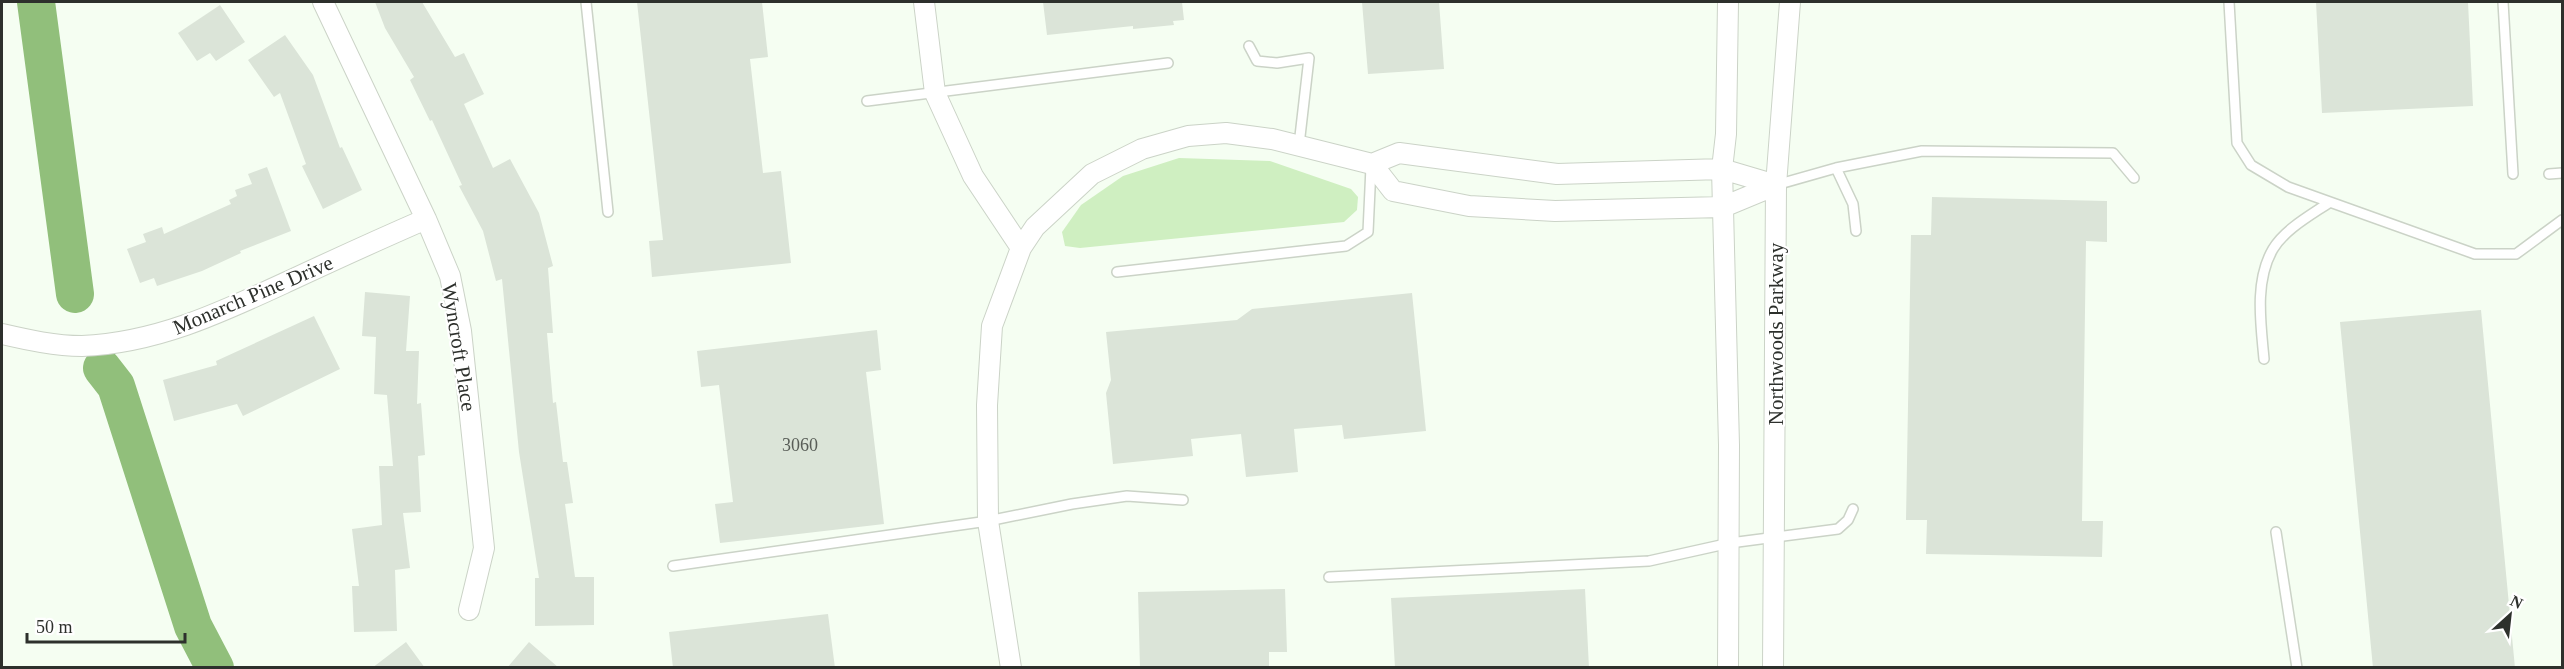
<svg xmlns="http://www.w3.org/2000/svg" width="2564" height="669" font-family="'Times New Roman',serif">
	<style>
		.green { fill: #cfefc1 }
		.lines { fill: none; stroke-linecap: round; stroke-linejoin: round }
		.river { stroke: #91bf7b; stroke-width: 38 }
		.building { fill: #dbe4d8 }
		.lane-casing { stroke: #cbd3c7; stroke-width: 12 }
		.street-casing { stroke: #cbd3c7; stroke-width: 22 }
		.lane { stroke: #fff; stroke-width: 9 }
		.street { stroke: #fff; stroke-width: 20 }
		.labels { text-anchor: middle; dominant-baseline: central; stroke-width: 4.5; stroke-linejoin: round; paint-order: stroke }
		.number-label { font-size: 18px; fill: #585d57 }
		.street-label { font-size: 21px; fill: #2d302c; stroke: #fff }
	</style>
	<rect width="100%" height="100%" fill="#f5fef2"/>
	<path class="green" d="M1179 158 1270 161 1351 189 1358 197 1357 210 1344 222 1080 248 1065 246 1062 232 1081 205 1123 176Z"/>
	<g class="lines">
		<path class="river" d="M36 2 75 294
			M102 368 116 386 193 626 215 668"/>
	</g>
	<path class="building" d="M375 2H422L455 57 464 53 484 94 464 104 493 168 510 159 539 213 553 266 548 268 553 333H547L553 403 556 402 563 462H567L573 503 565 504 575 577H594V625L535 626V578H539L519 452 502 279 496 281 483 231 459 186 462 185 432 120 430 121 410 80 414 77 385 28Z
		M637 2H762L768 57 750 59 763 173 781 171 791 263 652 277 649 241 663 240Z
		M1043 2H1182L1184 20 1173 21 1174 25 1133 29V26L1047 35Z
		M1362 2H1439L1444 69 1368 74Z
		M2316 2H2468L2473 106 2322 113Z
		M220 5 245 42 216 61 210 53 197 61 178 33Z
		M285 35 313 75 340 148 342 147 362 190 323 209 302 166 306 164 280 93 274 97 248 60Z
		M267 167 291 231 240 251 241 253 202 271 157 286 154 278 140 283 127 249 146 242 143 234 162 227 164 234 231 204 229 200 237 196 235 190 252 184 248 174Z
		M1932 197 2107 201V242L2086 241 2082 521H2103L2102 557 1926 554 1927 520H1906L1911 235H1931Z
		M365 292 410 296 406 351H419L417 404 421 403 425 455 418 456 421 512 403 513 410 568 395 570 397 631 354 632 352 586H359L352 529 382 525 379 466H393L387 395 374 394 376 337 362 336Z
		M1412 293 1426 431 1344 439 1342 425 1294 429 1298 472 1246 477 1241 434 1191 439 1193 456 1113 464 1106 393 1111 380 1106 332 1237 320 1252 309Z
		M2481 310 2515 668H2373L2340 322Z
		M314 316 340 369 243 416 237 404 174 421 163 380 217 365 216 361Z
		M877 330 881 370 866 372 884 524 720 543 715 504 733 502 719 385 701 387 697 351Z
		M1285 589 1287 652H1269V668H1140L1138 592Z
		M1585 589 1589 668H1395L1391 598Z
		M828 614 835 668H673L669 632Z
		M406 642 425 668H372Z
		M529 642 559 668H507Z"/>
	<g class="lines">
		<defs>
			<path id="lane" d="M586 2 608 212
				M2229 2 2237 143 2251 165 2288 187 2475 254H2516L2562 220
				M2503 2 2513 174
				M1249 46 1257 61 1277 63 1309 58 1299 145
				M867 101 1168 63
				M1836 168 1853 204 1856 231
				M2549 174 2562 173
				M1776 185 1836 168 1922 151 2113 153 2134 178
				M1117 272 1346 246 1368 232 1371 167
				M2264 359C2261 325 2254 281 2273 249 2285 229 2311 215 2330 202
				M2276 532 2297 668
				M673 566 988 521 1072 504 1127 496 1183 500
				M1329 577 1649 561 1730 543 1838 529 1848 520 1853 509"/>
			<path id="street" d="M323 2 426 219 450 276 461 331 484 548 469 610
				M924 2 935 93 973 176 1021 248
				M1728 2 1726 134 1722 169 1729 445 1728 668
				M1372 164 1393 191 1469 206 1555 211 1723 207 1776 185
				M2 334C28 340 55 346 82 346 157 343 222 312 289 281 334 260 380 239 426 219
				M1011 668 988 521 987 405 992 326 1021 248 1035 227 1092 174 1142 149 1188 136 1226 133 1272 139 1372 164 1399 153 1557 174 1722 169 1776 185
				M1773 668 1776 185 1790 2"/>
		</defs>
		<use href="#lane" class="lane-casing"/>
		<use href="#street" class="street-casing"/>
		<use href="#lane" class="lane"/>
		<use href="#street" class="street"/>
	</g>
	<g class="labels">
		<g class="number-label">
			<text x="800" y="445">3060</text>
		</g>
		<g class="street-label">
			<text transform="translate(253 295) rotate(-23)">Monarch Pine Drive</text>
			<text transform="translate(1776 334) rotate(-90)">Northwoods Parkway</text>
			<text transform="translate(459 347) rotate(81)">Wyncroft Place</text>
		</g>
	</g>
	<rect width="2564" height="669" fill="none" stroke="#2d302c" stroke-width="6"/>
	<g transform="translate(2510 615) rotate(27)" stroke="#ffffff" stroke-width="4.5" paint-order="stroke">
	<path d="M0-4.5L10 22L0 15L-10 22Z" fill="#2d302c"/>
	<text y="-9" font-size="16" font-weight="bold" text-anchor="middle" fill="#2d302c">N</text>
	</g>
	<path d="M27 633v9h158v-9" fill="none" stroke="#2d302c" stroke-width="3"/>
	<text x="36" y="633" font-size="18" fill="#2d302c" stroke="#ffffff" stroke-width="4.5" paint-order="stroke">50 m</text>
</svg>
